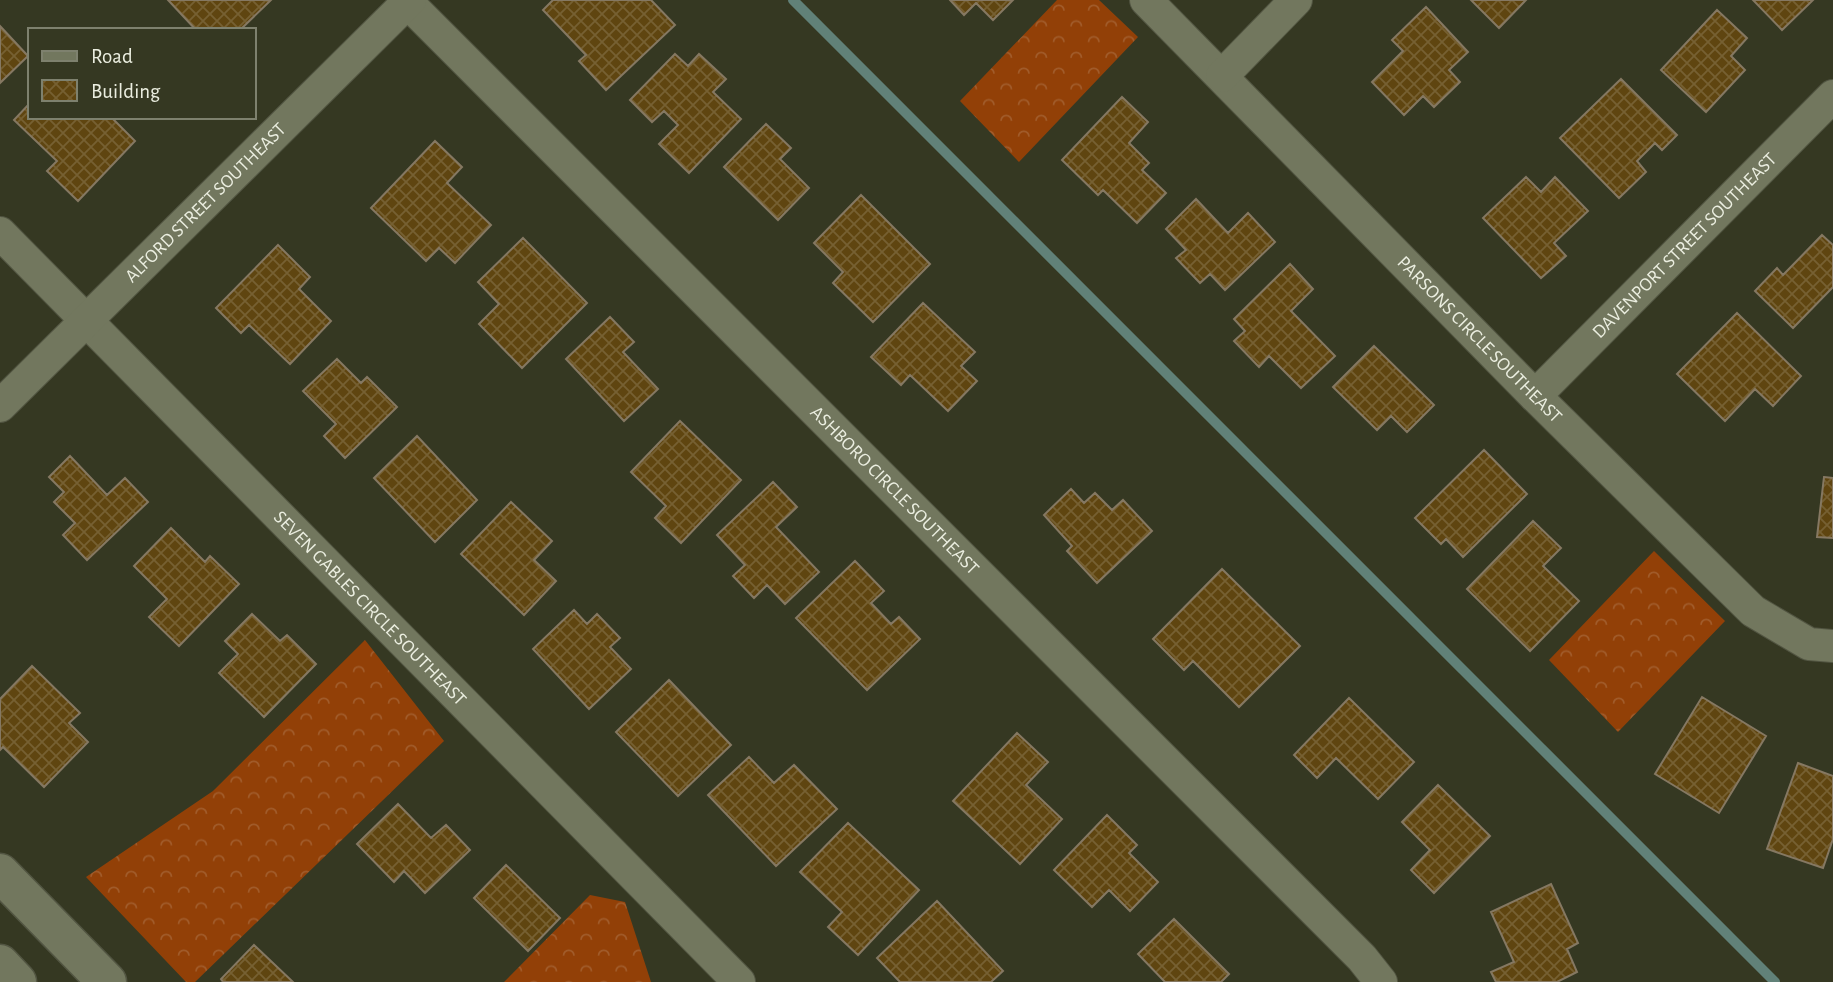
<svg xmlns="http://www.w3.org/2000/svg" width="1833" height="982" font-family="'Alegreya Sans',sans-serif">
	<style>
		.forest { fill: url(#forest-crowns) }
		.lines { fill: none; stroke-linecap: round; stroke-linejoin: round }
		.stream { stroke: #618178; stroke-width: 10 }
		.building { fill: url(#building-cross-hatch); stroke: #857862; stroke-width: 2 }
		.minor-casing { stroke: #525542; stroke-width: 34 }
		.tertiary-casing { stroke: #525542; stroke-width: 41 }
		.minor { stroke: #72775e; stroke-width: 32 }
		.tertiary { stroke: #72775e; stroke-width: 38 }
		.labels { text-anchor: middle; dominant-baseline: central; stroke-width: 6; stroke-linejoin: round; paint-order: stroke }
		.street-label { font-size: 19px; fill: #ebeee0; stroke: #353822 }
	</style>
	<defs>
		<pattern id="forest-crowns" width="20" height="18" patternUnits="userSpaceOnUse" patternTransform="scale(1.75)"><rect width="20" height="18" fill="#924007"/><path d="M2 6a3 3 0 1 1 6 0M12 15a3 3 0 1 1 6 0" fill="none" stroke="#a15c2b"/></pattern>
		<pattern id="building-cross-hatch" width="8" height="8" patternUnits="userSpaceOnUse" patternTransform="scale(1.75)"><rect width="8" height="8" fill="#5f4510"/><path d="M0 0l8 8M0 8l8-8" fill="none" stroke="#766032"/></pattern>
	</defs>
	<rect width="100%" height="100%" fill="#353822"/>
	<path class="forest" d="M1057 0H1099L1138 37 1019 162 960 101Z
		M1654 551 1725 621 1618 732 1549 660Z
		M365 640 444 741 195 982H186L86 877 213 791Z
		M590 895 625 902 651 982H504Z"/>
	<g class="lines">
		<path class="stream" d="M793 0 1775 982"/>
	</g>
	<path class="building" d="M168 0H271L240 30H196Z
		M553 0H651L675 25 606 90 579 61 586 55 543 10Z
		M950 0H1013L993 20 976 3 964 15Z
		M1471 0H1526L1499 28Z
		M1753 0H1813L1782 30Z
		M1426 7 1468 52 1449 70 1460 82 1434 107 1423 96 1404 115 1372 82 1403 51 1392 40Z
		M1717 10 1747 38 1731 56 1745 70 1706 112 1661 70Z
		M0 26 28 56 0 83Z
		M675 54 688 66 699 54 726 79 713 92 741 119 689 173 659 144 678 125 664 111 652 122 630 100Z
		M1621 79 1677 135 1662 150 1655 143 1637 161 1646 172 1619 198 1560 138Z
		M1122 97 1148 122 1129 143 1149 163 1142 170 1166 193 1137 223 1103 190 1098 195 1062 160Z
		M30 103V117H111L135 141 78 201 47 171 57 161 14 120Z
		M766 124 791 148 780 159 809 188 778 220 724 167Z
		M435 141 462 167 447 183 491 225 455 263 439 248 426 261 371 208Z
		M1526 177 1541 192 1555 177 1588 211 1554 243 1566 256 1541 278 1483 218Z
		M861 195 930 264 873 322 833 283 843 272 814 243Z
		M1196 199 1228 233 1248 213 1275 242 1225 290 1210 274 1200 283 1176 258 1186 250 1166 229Z
		M1822 235 1833 245V287L1793 328 1755 291 1777 268 1783 275Z
		M523 238 587 303 522 368 479 324 499 304 478 282Z
		M278 245 310 277 299 289 331 321 290 364 249 325 241 333 216 308Z
		M1290 264 1313 289 1291 311 1335 356 1301 388 1269 356 1259 367 1234 341 1245 331 1234 319Z
		M923 303 975 352 961 366 977 381 948 411 910 375 901 385 871 357Z
		M1737 313 1801 376 1773 406 1755 389 1725 421 1677 374Z
		M610 317 634 342 623 352 658 389 624 421 566 359Z
		M1374 346 1434 405 1407 432 1391 416 1377 430 1333 387Z
		M337 359 361 383 367 377 397 407 345 458 324 436 336 424 303 391Z
		M680 421 741 480 681 543 655 518 666 506 631 472Z
		M417 436 477 500 435 542 374 478Z
		M1484 450 1527 494 1463 557 1446 539 1441 544 1415 518Z
		M70 456 107 495 125 478 148 502 87 560 63 535 75 523 54 502 64 492 49 477Z
		M1824 477 1833 478V538L1817 537Z
		M773 482 797 507 776 527 819 572 785 604 767 585 754 598 733 576 745 565 717 535Z
		M1071 489 1084 503 1095 493 1112 510 1123 500 1152 531 1097 583 1067 551 1072 546 1044 515Z
		M511 502 552 541 534 560 556 581 524 615 461 554Z
		M1533 521 1561 548 1543 566 1579 601 1530 651 1467 589Z
		M171 528 205 562 210 556 239 584 179 646 149 617 167 599 134 566Z
		M855 561 884 591 871 603 891 624 899 617 920 639 867 690 796 618Z
		M1222 569 1300 646 1239 707 1193 661 1184 670 1153 639Z
		M574 610 587 624 597 614 620 638 610 647 631 669 589 709 533 649Z
		M252 614 280 641 287 635 316 664 264 717 219 673 238 654 225 641Z
		M32 666 80 713 69 723 88 742 44 787 3 747 0 750V699Z
		M669 680 731 745 678 796 616 732Z
		M1702 697 1766 736 1719 813 1655 774Z
		M1349 698 1414 762 1378 799 1336 758 1317 778 1294 755Z
		M1017 733 1048 762 1026 785 1062 819 1020 864 953 801Z
		M749 757 774 783 794 765 837 809 776 866 708 795Z
		M1798 763 1833 776V839L1823 868 1767 849Z
		M1438 785 1490 836 1434 893 1411 870 1430 850 1402 822Z
		M398 804 431 838 446 825 470 850 425 893 404 871 394 882 357 844Z
		M1107 815 1137 845 1129 853 1158 882 1130 911 1109 890 1092 907 1054 870Z
		M848 823 919 890 858 955 828 927 842 912 800 872Z
		M506 865 560 918 528 951 474 898Z
		M1551 884 1578 943 1567 949 1577 972 1557 982H1496L1491 972 1514 962 1491 912Z
		M937 901 1003 971 991 982H900L877 958Z
		M1174 919 1229 974 1221 982H1165L1138 954Z
		M254 945 293 982H223L221 979Z"/>
	<g class="lines">
		<defs>
			<g id="minor">
				<path id="s1" d="M405 0 1362 958 1381 982"/>
				<path id="s2" d="M1146 0 1535 396 1753 611 1809 644 1833 646"/>
				<path d="M1222 76 1296 0"/>
				<path id="s3" d="M0 233 739 982"/>
				<path id="s4" d="M1535 396 1833 96"/>
				<path id="s5" d="M0 406 410 0"/>
			</g>
			<path id="tertiary" d="M0 873 107 982
				M0 964 17 982"/>
		</defs>
		<use href="#minor" class="minor-casing"/>
		<use href="#tertiary" class="tertiary-casing"/>
		<use href="#minor" class="minor"/>
		<use href="#tertiary" class="tertiary"/>
	</g>
	<g class="labels">
		<g class="street-label">
			<text stroke="none"><textPath href="#s5" startOffset="289">ALFORD STREET SOUTHEAST</textPath></text>
			<text stroke="none"><textPath href="#s4" startOffset="212">DAVENPORT STREET SOUTHEAST</textPath></text>
			<text stroke="none"><textPath href="#s2" startOffset="476">PARSONS CIRCLE SOUTHEAST</textPath></text>
			<text stroke="none"><textPath href="#s1" startOffset="693">ASHBORO CIRCLE SOUTHEAST</textPath></text>
			<text stroke="none"><textPath href="#s3" startOffset="527">SEVEN GABLES CIRCLE SOUTHEAST</textPath></text>
		</g>
	</g>
	<rect x="28" y="28" width="228" height="91" fill="#353822" stroke="#7e816e" stroke-width="2"/>
	<rect x="42" y="51" width="35" height="10" fill="#72775e" stroke="#7e816e" stroke-width="2"/>
	<text x="91" y="63" font-size="21" fill="#ebeee0">Road</text>
	<rect x="42" y="80" width="35" height="21" fill="url(#building-cross-hatch)" stroke="#7e816e" stroke-width="2"/>
	<text x="91" y="98" font-size="21" fill="#ebeee0">Building</text>
</svg>
